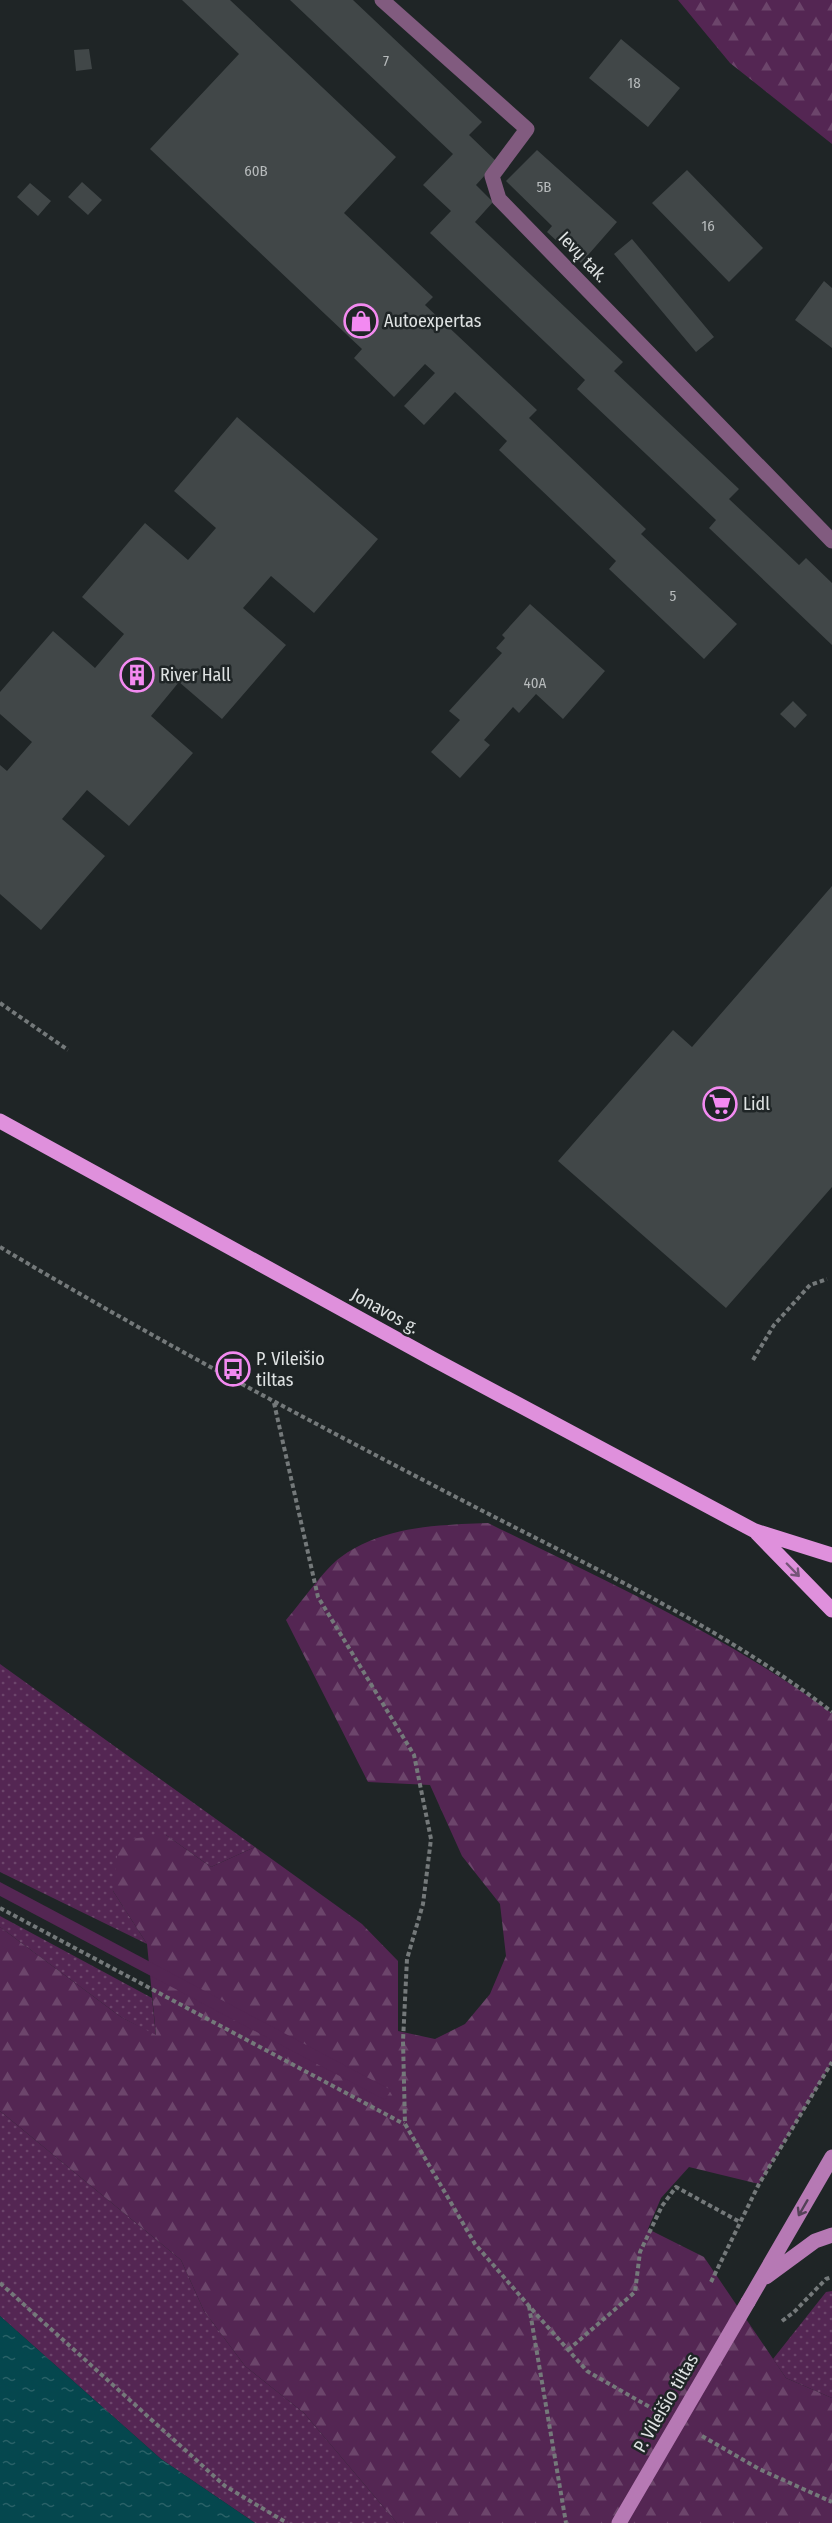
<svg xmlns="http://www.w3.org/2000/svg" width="832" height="2523" font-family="'Fira Sans Condensed',sans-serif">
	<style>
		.grass { fill: url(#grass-dots) }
		.forest { fill: url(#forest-firs) }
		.garden { fill: #542653 }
		.water { fill: url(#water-ripples) }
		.building { fill: #414748 }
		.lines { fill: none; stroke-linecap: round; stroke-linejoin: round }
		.path { stroke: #74797a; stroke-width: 4; stroke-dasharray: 4.5 3; stroke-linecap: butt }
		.street { stroke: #815b7f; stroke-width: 15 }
		.secondary { stroke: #b679b4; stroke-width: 15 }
		.primary { stroke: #df90dc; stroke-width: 15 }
		.secondary-bridge { stroke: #b679b4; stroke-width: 15 }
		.oneway { stroke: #755578 }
		.oneway2 { stroke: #544258 }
		.labels { text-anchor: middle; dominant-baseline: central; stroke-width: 5; stroke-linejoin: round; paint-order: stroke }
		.number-label { font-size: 15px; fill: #b7bbbc }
		.street-label { font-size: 18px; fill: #dee2e2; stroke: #1f2526 }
		.poi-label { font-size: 18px; fill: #dee2e2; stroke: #1f2526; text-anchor: start }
	</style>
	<defs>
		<pattern id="grass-dots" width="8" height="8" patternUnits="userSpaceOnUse" patternTransform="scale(1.5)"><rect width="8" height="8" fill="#542653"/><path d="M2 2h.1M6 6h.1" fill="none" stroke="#6c456b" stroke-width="1.8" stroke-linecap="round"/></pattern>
		<pattern id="forest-firs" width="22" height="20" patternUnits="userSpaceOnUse" patternTransform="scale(1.5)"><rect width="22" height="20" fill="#542653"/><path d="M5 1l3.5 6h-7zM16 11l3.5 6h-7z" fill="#6c456b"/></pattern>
		<pattern id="water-ripples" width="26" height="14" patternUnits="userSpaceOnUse" patternTransform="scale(1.5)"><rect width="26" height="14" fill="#05474e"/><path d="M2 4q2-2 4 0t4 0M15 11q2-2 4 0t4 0" fill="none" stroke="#296167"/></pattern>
	</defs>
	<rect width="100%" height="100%" fill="#1f2526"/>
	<path class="grass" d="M0 1664 255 1847 211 1867 166 1835 113 1891 147 1944 0 1872Z
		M0 1916 152 1998 156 2036 121 2017 0 1927Z
		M0 2111 181 2260 204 2311 245 2366 304 2413 397 2523H255L161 2459 0 2316Z
		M832 2291V2398L786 2378 773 2359 826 2292Z"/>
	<path class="forest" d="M678 0H832V144L730 63Z
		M488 1523C604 1580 727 1636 832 1713V2062L759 2184 689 2167 661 2198 648 2229 704 2257 786 2378 832 2398V2523H397L304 2413 245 2366 204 2311 181 2260 0 2111V1927L121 2017 156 2035 147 1944 113 1891 119 1840 166 1835 211 1867 255 1847 362 1924 398 1961V2031L435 2039 465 2024 490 1994 506 1956 500 1904 462 1856 430 1785 368 1782 286 1620C300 1604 325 1568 341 1557 383 1526 438 1525 488 1523Z"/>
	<path class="garden" d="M0 1882 391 2090 385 2100 0 1896Z"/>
	<path class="water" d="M0 2316 161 2459 255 2523H0Z"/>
	<path class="building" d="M182 0H230L396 157 344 213 433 297 425 305 537 410 529 418 646 529 641 534 737 624 704 659 609 569 616 561 499 450 507 441 455 392 424 425 404 406 435 373 425 364 394 397 354 358 362 349 150 149 239 54Z
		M290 0H353L482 122 469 135 497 162 476 185 493 202 475 222 623 362 614 371 739 489 729 499 799 565 806 558 832 583V645L709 528 716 520 577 389 585 380 430 233 451 211 423 185 453 154Z
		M621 39 680 88 648 127 589 78Z
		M89 49 92 69 76 71 74 50Z
		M537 150 617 222 581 263 547 232 552 226 506 181Z
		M687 170 763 248 729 282 652 203Z
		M82 182 102 200 88 215 68 197Z
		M30 183 51 201 38 216 17 197Z
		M632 239 714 337 696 352 614 254Z
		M824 281 832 288V348L795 320Z
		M237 417 378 539 314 613 271 576 243 608 286 645 222 719 179 682 151 716 193 753 129 826 87 790 62 819 105 856 41 930 0 894V765L7 771 32 742 0 714V692L53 631 95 668 124 634 82 597 145 523 188 560 216 528 174 491Z
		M530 604 605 671 563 719 536 694 519 713 513 707 484 740 490 745 460 778 431 752 460 720 449 711 502 653 496 648 505 638 502 635Z
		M793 701 807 715 795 728 780 714Z
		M832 886V1187L726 1308 558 1161 673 1030 692 1047Z"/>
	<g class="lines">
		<path class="path" d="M0 1003 68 1050
			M0 1247C157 1341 317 1425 479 1509 599 1571 725 1629 832 1712
			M753 1360 774 1325 810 1285 827 1279
			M274 1403 318 1597 414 1755 431 1839 423 1904 407 1959 403 2041 405 2124 475 2244 529 2306 587 2371 653 2409
			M0 1908 404 2124
			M711 2282 759 2184 832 2062
			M0 2283 225 2486 287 2523
			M529 2306 566 2523
			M782 2321 794 2312 826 2279 832 2277
			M568 2350 635 2292 640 2252 662 2206 676 2187 740 2222
			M702 2436 759 2469 832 2502"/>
		<path class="street" d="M382 0 527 129 492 176 499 199 832 541"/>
		<path class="secondary" d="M766 2277 815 2241 832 2235
			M748 2302 832 2157"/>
		<path class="primary" d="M0 1121 431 1358 755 1531 832 1555
			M757 1533 832 1610"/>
		<path class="secondary-bridge" d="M619 2523 748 2302"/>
	</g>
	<defs><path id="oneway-shaft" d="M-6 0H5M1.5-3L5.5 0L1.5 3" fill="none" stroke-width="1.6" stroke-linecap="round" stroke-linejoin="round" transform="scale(1.5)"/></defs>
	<use class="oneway" href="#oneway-shaft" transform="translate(793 1570) rotate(46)"/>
	<use class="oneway2" href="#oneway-shaft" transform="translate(803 2208) rotate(120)"/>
	<defs>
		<symbol id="shop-ring" viewBox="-11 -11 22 22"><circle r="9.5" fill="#1f2526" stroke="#f38af1" stroke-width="1.5"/><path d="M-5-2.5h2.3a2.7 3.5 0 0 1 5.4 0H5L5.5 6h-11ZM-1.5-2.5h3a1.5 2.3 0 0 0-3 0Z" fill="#f38af1"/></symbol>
		<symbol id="building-ring" viewBox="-11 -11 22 22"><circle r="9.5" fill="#1f2526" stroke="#f38af1" stroke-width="1.5"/><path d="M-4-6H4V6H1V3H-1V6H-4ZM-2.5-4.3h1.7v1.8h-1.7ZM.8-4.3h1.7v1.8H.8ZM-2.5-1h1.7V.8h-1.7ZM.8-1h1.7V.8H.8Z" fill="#f38af1"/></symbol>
		<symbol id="supermarket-ring" viewBox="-11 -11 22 22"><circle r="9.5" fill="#1f2526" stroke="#f38af1" stroke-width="1.5"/><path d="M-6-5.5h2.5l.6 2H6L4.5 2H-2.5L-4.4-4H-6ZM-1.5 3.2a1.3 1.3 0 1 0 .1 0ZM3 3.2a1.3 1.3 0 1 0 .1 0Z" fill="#f38af1"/></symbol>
		<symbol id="bus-ring" viewBox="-11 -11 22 22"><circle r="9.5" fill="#1f2526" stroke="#f38af1" stroke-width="1.5"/><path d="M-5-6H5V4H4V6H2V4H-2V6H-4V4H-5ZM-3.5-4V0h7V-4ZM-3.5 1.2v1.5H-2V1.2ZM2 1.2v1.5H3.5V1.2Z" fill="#f38af1"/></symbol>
	</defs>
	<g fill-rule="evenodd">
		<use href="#shop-ring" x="342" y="302" width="38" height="38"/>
		<use href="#building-ring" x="118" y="656" width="38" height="38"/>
		<use href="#supermarket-ring" x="701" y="1085" width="38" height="38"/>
		<use href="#bus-ring" x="214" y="1350" width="38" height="38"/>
	</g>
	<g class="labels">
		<g class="number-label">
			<text x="386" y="61">7</text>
			<text x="634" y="83">18</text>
			<text x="256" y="171">60B</text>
			<text x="544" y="187">5B</text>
			<text x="708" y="226">16</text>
			<text x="673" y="596">5</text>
			<text x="535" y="683">40A</text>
		</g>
		<g class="street-label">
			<text transform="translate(583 257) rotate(46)">Ievų tak.</text>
			<text transform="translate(385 1311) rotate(29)">Jonavos g.</text>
			<text transform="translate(666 2403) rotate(-60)">P. Vileišio tiltas</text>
		</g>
		<g class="poi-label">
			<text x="384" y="321">Autoexpertas</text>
			<text x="160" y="675">River Hall</text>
			<text x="743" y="1104">Lidl</text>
			<text x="256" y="1359">P. Vileišio<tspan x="256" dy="21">tiltas</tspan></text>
		</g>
	</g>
</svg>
